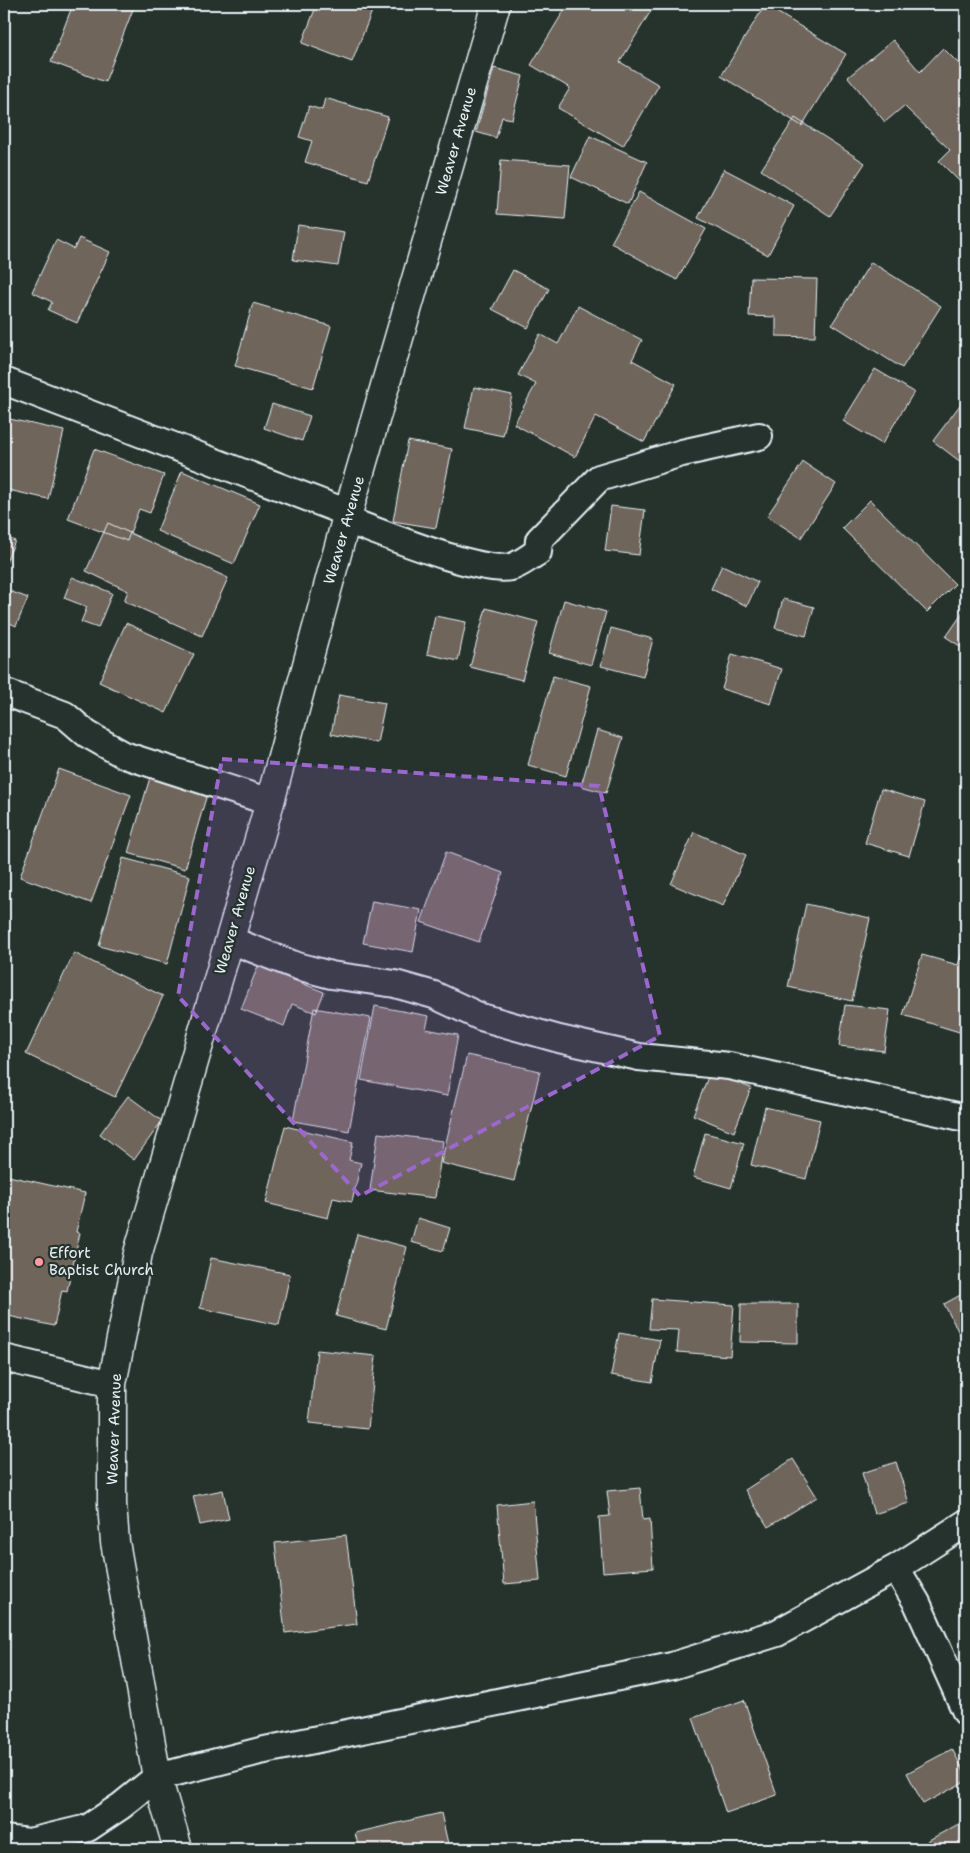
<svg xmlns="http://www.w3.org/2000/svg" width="970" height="1853" font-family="'Shantell Sans',sans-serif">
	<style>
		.building { fill: #70655a; stroke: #e8f1f8 }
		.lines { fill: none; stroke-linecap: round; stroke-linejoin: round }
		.street-casing { stroke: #e8f1f8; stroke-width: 30 }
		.secondary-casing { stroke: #e8f1f8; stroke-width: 31 }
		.street { stroke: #26332d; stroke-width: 26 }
		.secondary { stroke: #26332d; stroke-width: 28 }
		.marked { fill: #9c67d0; fill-opacity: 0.2; stroke: #9c67d0; stroke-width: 4; stroke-dasharray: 10 6; stroke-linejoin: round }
		.poi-dot { fill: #ff9aa2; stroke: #26332d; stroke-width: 2 }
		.labels { text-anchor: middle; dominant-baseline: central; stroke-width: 4.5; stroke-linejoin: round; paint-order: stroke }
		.street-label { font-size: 15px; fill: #e8f1f8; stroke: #26332d }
		.poi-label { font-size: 15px; fill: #e8f1f8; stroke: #26332d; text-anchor: start }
	</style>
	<rect width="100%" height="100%" fill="#26332d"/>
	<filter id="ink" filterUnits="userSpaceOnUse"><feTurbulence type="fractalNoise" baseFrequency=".02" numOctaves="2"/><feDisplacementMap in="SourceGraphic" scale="10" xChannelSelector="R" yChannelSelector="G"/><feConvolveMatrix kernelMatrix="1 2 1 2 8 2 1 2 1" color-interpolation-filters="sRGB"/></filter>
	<g filter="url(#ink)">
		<path class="building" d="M73 4H135L105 82 51 62Z
			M317 4H368L374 6 352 62 302 43Z
			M568 4H655L620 62 659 85 623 146 558 108 570 88 531 65Z
			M765 5 846 54 802 126 721 76Z
			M893 40 920 72 943 48 966 71V188L939 161 950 150 904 106 885 122 848 77Z
			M494 68 523 76 512 119 502 117 496 138 476 132Z
			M325 98 388 117 368 181 305 162 312 141 299 137 309 106 322 110Z
			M795 118 865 163 830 216 761 170Z
			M590 136 647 162 628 204 571 177Z
			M501 160 570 165 565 219 497 214Z
			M724 169 794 206 768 255 698 218Z
			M639 192 706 229 677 280 611 243Z
			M298 225 344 232 338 266 293 260Z
			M79 238 110 252 77 323 48 310 52 302 32 292 56 240 74 249Z
			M871 262 941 306 902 368 832 324Z
			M513 270 549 289 528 328 492 309Z
			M751 278 817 279 815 337 776 336V317L749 316Z
			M253 303 331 326 313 388 235 366Z
			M578 306 642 340 632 360 676 384 644 442 596 416 575 457 514 424 536 384 518 375 540 334 558 344Z
			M875 369 914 392 882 444 843 421Z
			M474 387 512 395 503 436 465 428Z
			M963 401 966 403V466L933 441Z
			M272 404 310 416 302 441 264 428Z
			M5 418 64 431 48 499 4 489Z
			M408 441 452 449 436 528 393 521Z
			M94 449 164 475 150 513 139 509 127 541 68 519Z
			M803 462 836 484 801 538 767 516Z
			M182 471 260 504 234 564 157 531Z
			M870 500 955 584 927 612 842 528Z
			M611 506 645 510 639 555 605 551Z
			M108 523 228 578 202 636 124 601 128 591 86 571Z
			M4 536 15 541 4 567Z
			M722 565 758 582 747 606 711 589Z
			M72 577 112 593 98 628 81 622 87 607 64 598Z
			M4 589 28 598 16 626 4 620Z
			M783 599 814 607 806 636 775 628Z
			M564 600 606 612 591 665 549 653Z
			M486 608 538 622 522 680 470 667Z
			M966 608V650L946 637Z
			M435 616 466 622 458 661 427 654Z
			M126 623 194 654 166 713 99 682Z
			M611 628 653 639 643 677 601 666Z
			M732 654 782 669 771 704 722 689Z
			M553 676 591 686 566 776 528 765Z
			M339 695 385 703 377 743 331 734Z
			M597 730 623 738 606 793 581 786Z
			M59 769 131 795 91 903 20 877Z
			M151 774 208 791 185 869 128 853Z
			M881 789 925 802 909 856 865 843Z
			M694 832 746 855 723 906 671 884Z
			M446 852 503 873 479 942 421 922Z
			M123 858 190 876 167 964 99 946Z
			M372 901 421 910 413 952 363 943Z
			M806 904 870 918 852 1001 788 987Z
			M966 939V1034L903 1015 922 955 958 965Z
			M74 953 163 996 115 1097 26 1054Z
			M258 966 324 992 316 1013 292 1004 284 1026 241 1009Z
			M845 1005 890 1010 884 1051 839 1046Z
			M375 1006 429 1016 426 1029 458 1035 447 1096 361 1080Z
			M314 1008 371 1018 349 1131 293 1121Z
			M467 1055 540 1071 514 1181 441 1163Z
			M710 1072 751 1088 734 1132 693 1115Z
			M128 1096 162 1121 134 1160 100 1134Z
			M765 1107 820 1120 806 1179 751 1165Z
			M285 1126 353 1142 349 1160 361 1163 352 1202 333 1198 328 1218 266 1203Z
			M378 1133 443 1141 435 1198 370 1190Z
			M705 1133 744 1143 731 1188 693 1177Z
			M4 1175 85 1193 76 1232 80 1233 67 1291 62 1290 54 1326 4 1315Z
			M418 1218 450 1228 443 1251 411 1242Z
			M357 1234 407 1247 386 1329 336 1316Z
			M211 1258 290 1274 279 1325 200 1308Z
			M966 1292V1346L944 1304Z
			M652 1299 734 1305 730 1356 677 1352 679 1330 649 1329Z
			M741 1304H798V1343L740 1342Z
			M619 1333 660 1340 652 1382 611 1375Z
			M317 1350 376 1356 368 1429 309 1423Z
			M793 1459 817 1497 768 1527 745 1490Z
			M896 1462 909 1503 874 1514 862 1473Z
			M640 1488 643 1520 650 1519 653 1568 603 1572 599 1517 610 1516 607 1491Z
			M223 1490 229 1519 200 1525 193 1496Z
			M533 1501 540 1581 504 1584 497 1505Z
			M346 1535 357 1624 285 1633 275 1543Z
			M744 1700 777 1795 726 1813 693 1718Z
			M952 1749 966 1775V1781L923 1804 907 1773Z
			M441 1813 449 1848 476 1842 478 1849H359L355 1833Z
			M966 1820V1849H931L927 1841Z"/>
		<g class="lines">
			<defs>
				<path id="street" d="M4 381 348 513
					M346 520C380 532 479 574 511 567 520 565 530 556 538 552L539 540 599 478 682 453 759 436
					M4 692 65 715 87 734 124 755 270 802
					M230 940 297 966 331 975 395 984 434 995 481 1017 559 1039 639 1057 729 1066 966 1118
					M4 1358 112 1384
					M896 1568 917 1603 966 1712
					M4 1839 29 1842 44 1849
					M29 1842 88 1828 121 1806 157 1777 260 1751 672 1666 777 1633 896 1568 966 1523"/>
				<path id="secondary" d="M178 1849 157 1777 115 1542 112 1504V1384L138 1253 270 802 346 520 496 4"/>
			</defs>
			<use href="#street" class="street-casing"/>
			<use href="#secondary" class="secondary-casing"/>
			<use href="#street" class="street"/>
			<use href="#secondary" class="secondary"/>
		</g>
	</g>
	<path class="marked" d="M222 759 599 786 660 1036 360 1196 178 996Z"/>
	<circle class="poi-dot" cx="39" cy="1262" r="5"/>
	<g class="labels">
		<g class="street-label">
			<text transform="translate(456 141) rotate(-74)">Weaver Avenue</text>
			<text transform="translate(344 530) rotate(-74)">Weaver Avenue</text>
			<text transform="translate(235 920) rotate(-74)">Weaver Avenue</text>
			<text transform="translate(114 1429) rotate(-88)">Weaver Avenue</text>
		</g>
		<g class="poi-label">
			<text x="49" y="1253">Effort<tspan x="49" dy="17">Baptist Church</tspan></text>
		</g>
	</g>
	<rect width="970" height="1853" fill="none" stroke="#26332d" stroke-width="20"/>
	<rect x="10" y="10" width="950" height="1833" fill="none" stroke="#e8f1f8" stroke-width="2" filter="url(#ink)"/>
</svg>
